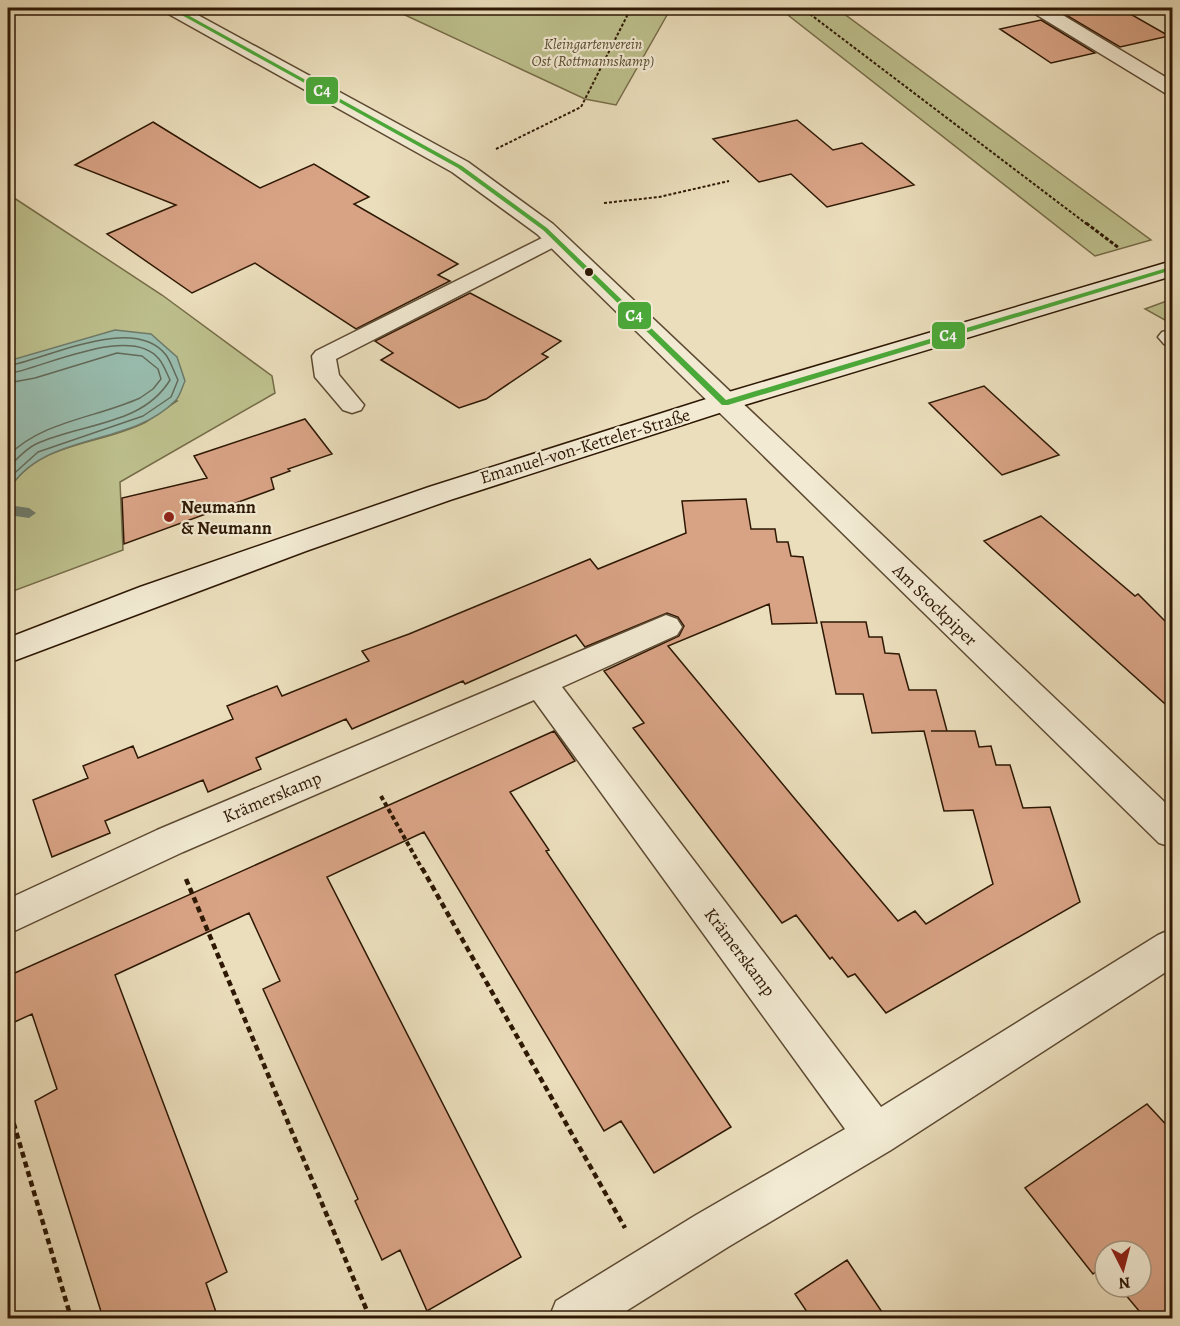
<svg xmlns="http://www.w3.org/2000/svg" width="1180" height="1326" font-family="Alegreya,serif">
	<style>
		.green { fill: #bdc08d; stroke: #766c48; stroke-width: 1.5 }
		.water { fill: #98bcae; stroke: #6e7a6a; stroke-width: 1.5 }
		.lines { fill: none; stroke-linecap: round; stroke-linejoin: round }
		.shore { stroke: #636a59; stroke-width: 1.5 }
		.stream { fill: #6e7a6a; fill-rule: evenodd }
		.building { fill: #d8a385; stroke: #2e1804; stroke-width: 1.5 }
		.service-casing { stroke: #5d4a32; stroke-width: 3 }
		.minor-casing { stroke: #5d4a32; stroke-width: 3 }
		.secondary-casing { stroke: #2e1804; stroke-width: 3 }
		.path-far3 { stroke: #2e1804; stroke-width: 2; stroke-dasharray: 3 2; stroke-linecap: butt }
		.path-far2 { stroke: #2e1804; stroke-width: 3; stroke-dasharray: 4 2; stroke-linecap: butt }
		.path-far1 { stroke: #2e1804; stroke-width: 4; stroke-dasharray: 4.5 3; stroke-linecap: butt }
		.path { stroke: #2e1804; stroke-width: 4.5; stroke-dasharray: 6 4; stroke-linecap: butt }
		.service { fill: #f2ead3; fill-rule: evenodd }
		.minor { fill: #f2ead3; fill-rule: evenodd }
		.secondary { fill: #f2ead3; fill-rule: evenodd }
		.bus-1-casing { stroke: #f2ead3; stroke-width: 5 }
		.bus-1 { fill: #4aa939; fill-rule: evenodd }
		.bus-dot { fill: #2e1804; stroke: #f2ead3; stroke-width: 2 }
		.poi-dot { fill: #8f2418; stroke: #f2ead3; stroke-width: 2 }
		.labels { text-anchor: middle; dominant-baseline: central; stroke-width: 4.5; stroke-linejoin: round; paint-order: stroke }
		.far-park-label { font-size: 15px; font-style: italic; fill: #594a2d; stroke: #f2ead3 }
		.street-label { font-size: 18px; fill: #2e1804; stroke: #f2ead3 }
		.poi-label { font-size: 18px; font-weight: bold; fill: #2e1804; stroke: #f2ead3; text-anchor: start }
		.line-badge { stroke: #f2ead3; stroke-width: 2 }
		.badge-label { font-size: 16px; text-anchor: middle; font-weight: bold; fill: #fff }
	</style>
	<rect width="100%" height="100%" fill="#ebdebc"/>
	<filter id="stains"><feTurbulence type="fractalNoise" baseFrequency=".00333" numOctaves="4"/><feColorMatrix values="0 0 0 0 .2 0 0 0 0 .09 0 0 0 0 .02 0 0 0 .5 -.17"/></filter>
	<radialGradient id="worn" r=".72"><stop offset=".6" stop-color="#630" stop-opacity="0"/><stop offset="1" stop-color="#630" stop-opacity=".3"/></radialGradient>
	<path class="green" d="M390 8H671L616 105 585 99Z
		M779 8H836L1151 240 1095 256Z
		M8 194 162 295 272 376 275 393 120 482 123 550 8 593V491C37 441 99 446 146 422 156 416 167 407 177 401L30 356 8 361Z
		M1172 299V324L1145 309Z"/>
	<path class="water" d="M115 330 151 334 177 357 185 381C182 387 180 397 175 401 129 448 43 431 8 491V361Z"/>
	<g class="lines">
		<path class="shore" d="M8 366C49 358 134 314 166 355 171 362 174 372 178 380L171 397 143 416 38 452 8 479
			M8 374C45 367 131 324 159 359 164 365 167 374 170 380 142 426 81 423 36 444 25 449 16 460 8 468
			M8 383 35 378 117 353 142 356 158 369 161 379 153 389 140 398C96 418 42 421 8 456"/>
		<path class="stream" d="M8 505 29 508 36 513 29 518 8 515Z"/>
	</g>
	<path class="building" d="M1099 8H1120L1169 36 1120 47 1066 15Z
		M1041 20 1095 53 1051 63 1000 29Z
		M797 120 833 150 862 143 914 185 827 207 791 174 759 182 713 139Z
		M153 122 260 188 314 164 369 197 354 204 458 264 438 275 450 281 356 329 255 263 192 293 107 234 176 205 75 165Z
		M470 293 561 341 542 354 548 357 486 399 459 408 381 360 393 353 375 341Z
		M984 386 1059 455 1002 475 929 403Z
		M305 419 332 454 288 469 290 471 271 478 274 489 124 544 122 498 207 478 194 456Z
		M746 499 751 529H775L777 542H788L791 556 803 557 817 623 772 624 769 604 668 646 795 799 898 921 915 911 926 924 993 884 973 810 944 811 924 731 872 733 863 694H836L821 622H866L869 637H882L885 653 899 654 909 690H936L947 731H931H975L979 747 991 746 996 765H1010L1023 808 1050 807 1080 902 886 1013 855 974 848 977 832 957 830 959 796 915 782 923 633 728 644 723 604 671 679 636 684 626 678 617 667 613 585 647 576 635 465 684 463 681 352 729 346 719 256 758 261 769 208 792 203 780 105 821 110 833 52 857 33 800 88 778 83 766 133 746 138 758 233 719 227 706 277 686 282 696 369 661 362 651 409 634 590 559 598 569 686 533 682 501Z
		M1041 516 1135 596 1138 594 1173 629V711L984 541Z
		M554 731 575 761 510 792 549 850 546 851 731 1127 654 1173 621 1121 604 1131 424 832 327 877 521 1257 427 1311 400 1250 382 1260 355 1201 358 1199 263 989 280 981 249 913 115 975 227 1272 206 1283 218 1318H103L35 1101 57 1089 32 1014 8 1025V976Z
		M1147 1104 1173 1132V1318H1145L1119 1287H1141V1251H1105V1270L1102 1267 1093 1274 1025 1188Z
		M847 1260 886 1318H811L795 1294Z"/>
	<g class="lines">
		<defs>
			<path id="service" d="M554 232 562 233 565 238 562 243 336 359 339 375 364 405 361 410 352 413 343 410 315 377 312 356 316 351Z
				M1170 330 1172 331V346L1164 344 1158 337 1162 332Z"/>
			<path id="minor" d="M163 8H185L468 162 553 224 1172 809V847L1159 843 537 234 452 172 165 12Z
				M1030 8H1051L1172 81V95L1165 93 1032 12Z
				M666 615 677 619 682 627 677 635 562 687 881 1107 1158 935 1172 929V968L891 1150 728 1247 615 1318H549L556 1301 696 1215 845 1129 534 700 183 852 8 934V899L157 830Z"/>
			<path id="secondary" d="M1172 261V276L741 406 450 500 306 551 8 663V638L140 587 429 487 722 394Z"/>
		</defs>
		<use href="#service" class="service-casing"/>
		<use href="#minor" class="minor-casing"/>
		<use href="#secondary" class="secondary-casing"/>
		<path class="path-far3" d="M802 8 1088 225
			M496 149 581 107 631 8
			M604 203 659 197 729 181"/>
		<path class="path-far2" d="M1086 223 1119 248"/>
		<path class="path-far1" d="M381 796 422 869"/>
		<path class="path" d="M422 868 625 1228
			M186 879 370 1318
			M8 1104 71 1318"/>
		<use href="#service" class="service"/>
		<use href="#minor" class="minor"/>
		<use href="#secondary" class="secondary"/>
		<defs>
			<path id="bus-1" d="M169 8H175L462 166 547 228 726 400 1170 267 1172 266V270L728 405H722L543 230 458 168Z"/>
		</defs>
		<use href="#bus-1" class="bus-1-casing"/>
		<use href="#bus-1" class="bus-1"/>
	</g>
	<circle class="bus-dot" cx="589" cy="272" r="5"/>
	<circle class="poi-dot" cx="169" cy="517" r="6"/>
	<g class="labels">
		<g class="far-park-label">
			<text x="593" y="44">Kleingartenverein<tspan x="593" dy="17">Ost (Rottmannskamp)</tspan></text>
		</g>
		<g class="street-label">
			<text transform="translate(585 446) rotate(-17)">Emanuel-von-Ketteler-Straße</text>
			<text transform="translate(935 605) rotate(44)">Am Stockpiper</text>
			<text transform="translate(272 797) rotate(-23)">Krämerskamp</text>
			<text transform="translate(740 952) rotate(53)">Krämerskamp</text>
		</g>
		<g class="poi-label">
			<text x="181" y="507">Neumann<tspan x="181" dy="21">&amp; Neumann</tspan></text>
		</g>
	</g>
	<g class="line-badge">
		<rect x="305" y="76" width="34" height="29" rx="6" fill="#4aa939"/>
		<rect x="617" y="301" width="35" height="29" rx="6" fill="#4aa939"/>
		<rect x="931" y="321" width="35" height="29" rx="6" fill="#4aa939"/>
	</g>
	<g class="badge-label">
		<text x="322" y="96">C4</text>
		<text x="634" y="321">C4</text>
		<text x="948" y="341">C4</text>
	</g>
	<rect width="1180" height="1326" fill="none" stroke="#ebdebc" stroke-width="30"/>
	<rect x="9" y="9" width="1162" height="1308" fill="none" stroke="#2e1804" stroke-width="3"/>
	<rect x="15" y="15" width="1150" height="1296" fill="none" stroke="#2e1804" stroke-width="1.5"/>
	<g transform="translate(1123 1269) rotate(174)"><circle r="28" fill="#f2ead3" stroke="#a49680" stroke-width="1.5"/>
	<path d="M0-4.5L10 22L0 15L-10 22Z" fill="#8f2418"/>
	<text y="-9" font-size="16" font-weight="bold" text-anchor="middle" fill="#2e1804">N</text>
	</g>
	<rect width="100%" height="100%" filter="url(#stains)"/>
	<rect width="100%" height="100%" fill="url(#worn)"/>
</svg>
